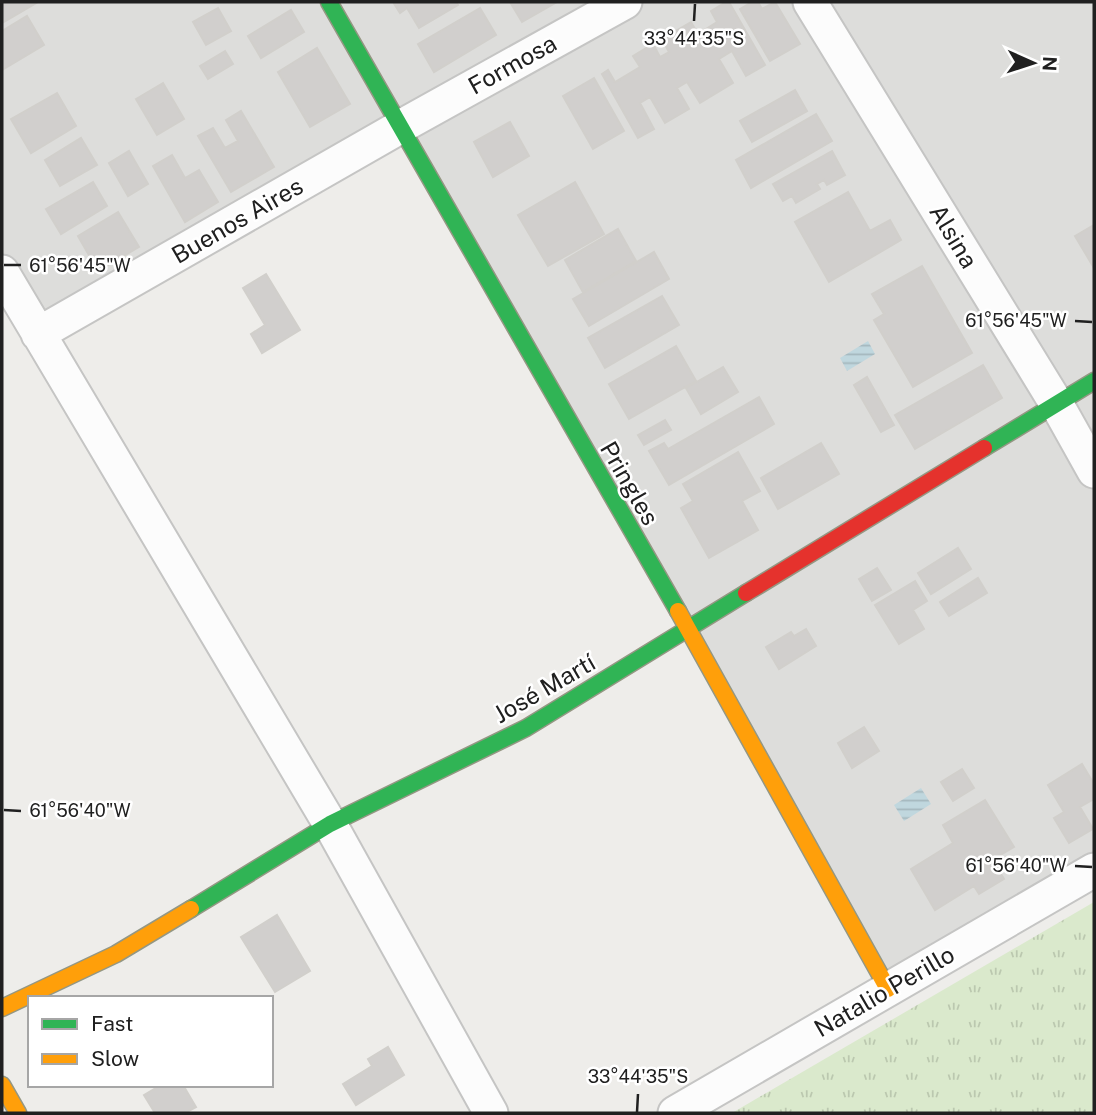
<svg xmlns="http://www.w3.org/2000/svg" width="1096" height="1115" font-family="'Public Sans',sans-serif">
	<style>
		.residential { fill: #dddddb }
		.grass { fill: url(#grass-tufts) }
		.water { fill: url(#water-rules) }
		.building { fill: #d1cfcd; stroke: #d1cfcb; stroke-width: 2 }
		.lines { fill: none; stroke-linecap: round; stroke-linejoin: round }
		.street-casing { stroke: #c5c5c4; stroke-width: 37 }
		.fast-casing { stroke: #949783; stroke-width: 19 }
		.slow-casing { stroke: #949783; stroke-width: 19 }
		.jam-casing { stroke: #949783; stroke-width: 19 }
		.street { stroke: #fcfcfc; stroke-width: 33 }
		.fast { stroke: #30b455; stroke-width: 16 }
		.slow { stroke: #ff9f0a; stroke-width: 16 }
		.jam { stroke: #e5322d; stroke-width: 16 }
		.ticks { fill: none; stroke: #202020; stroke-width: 2.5 }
		.labels { text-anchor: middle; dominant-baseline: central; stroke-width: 5; stroke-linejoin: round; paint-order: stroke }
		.street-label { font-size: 24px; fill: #202020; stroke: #fff }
		.ticks-label { font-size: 18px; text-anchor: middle; fill: #202020; stroke: #fff; stroke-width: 5; stroke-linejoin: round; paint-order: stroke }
	</style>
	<defs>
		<pattern id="grass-tufts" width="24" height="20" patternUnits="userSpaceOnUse" patternTransform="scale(1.75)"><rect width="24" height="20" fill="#dae9cc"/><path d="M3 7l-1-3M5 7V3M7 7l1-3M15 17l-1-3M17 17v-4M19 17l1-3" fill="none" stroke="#bbc8af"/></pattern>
		<pattern id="water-rules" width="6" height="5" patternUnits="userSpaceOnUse" patternTransform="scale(1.75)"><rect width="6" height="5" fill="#c0d7de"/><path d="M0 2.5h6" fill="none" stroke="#a5b8be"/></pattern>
	</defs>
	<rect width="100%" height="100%" fill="#eeedea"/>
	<path class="residential" d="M2 2H1094V870L888 989 400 127 38 334 2 272Z"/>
	<path class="grass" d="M1094 902V1113H732Z"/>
	<path class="water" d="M868 341 875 354 847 371 840 358Z
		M921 788 931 804 904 821 894 805Z"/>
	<path class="building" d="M2 2H38L2 23Z
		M393 2H456L458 5 419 28 407 8 400 13Z
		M510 2H557L522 22Z
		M726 2H729L765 65 746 76 732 51 719 59 733 83 700 103 687 82 677 88 689 109 665 123 650 97 640 103 654 129 638 138 602 74 608 70 615 82 640 67 633 56 653 44 660 57 669 52 662 39 691 22 698 34 717 22 711 11Z
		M752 2H758L762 9 775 2 800 44 770 61 740 9Z
		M218 8 231 31 206 45 193 22Z
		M480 8 496 35 434 72 418 44Z
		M291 10 304 32 261 58 248 36Z
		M27 16 44 45 2 70V31Z
		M317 48 350 104 310 127 278 72Z
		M225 51 233 64 208 79 200 66Z
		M594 78 624 131 593 149 563 96Z
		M163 83 184 119 157 135 136 99Z
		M795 90 807 111 752 142 740 121Z
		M57 93 76 126 31 153 11 119Z
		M241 111 274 167 231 192 198 136 213 128 225 148 238 141 226 120Z
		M816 114 832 141 751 188 736 160Z
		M510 122 529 156 493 177 474 142Z
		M81 138 97 165 60 186 45 160Z
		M129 151 148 184 128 196 109 163Z
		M832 151 845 175 827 185 824 180 817 184 820 189 796 203 792 196 783 201 773 184Z
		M172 155 185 178 199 170 218 202 185 222 153 166Z
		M93 182 107 206 61 234 46 209Z
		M575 182 604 234 548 266 518 215Z
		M848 192 870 231 890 220 901 240 829 282 795 222Z
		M118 212 139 247 98 271 78 236Z
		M1094 225V268L1075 236Z
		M618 229 636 261 583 292 565 260Z
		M654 252 669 279 589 326 573 299Z
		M922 266 972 353 913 387 874 320 884 314 872 294Z
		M266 274 300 330 262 353 251 334 265 325 243 288Z
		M662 296 679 325 605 368 588 338Z
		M676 346 696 381 629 419 609 384Z
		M983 365 1002 398 915 449 895 415Z
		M723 367 738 392 701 414 686 388Z
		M867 377 894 425 881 432 854 385Z
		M759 397 774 424 669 485 649 451 664 443 668 449Z
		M665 420 671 430 644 445 638 435Z
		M821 443 839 474 778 509 761 478Z
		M738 452 760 491 742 501 758 530 709 558 681 508 693 501 683 484Z
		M958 548 971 569 931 594 918 573Z
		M877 568 891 590 872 601 859 579Z
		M978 578 987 593 949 616 940 602Z
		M915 581 927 601 913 610 924 629 899 644 875 605Z
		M806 629 816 646 779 669 766 647 791 632 794 636Z
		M864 727 879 751 852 768 838 743Z
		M1082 764 1094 784V799L1080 807 1093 829 1069 843 1054 818 1064 812 1048 785Z
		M962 769 974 788 953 801 941 782Z
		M985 800 1014 847 992 860 1004 879 979 894 974 886 935 910 911 869 953 843 943 825Z
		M277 915 310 971 275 992 241 937Z
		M388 1047 404 1075 356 1105 343 1084 372 1066 368 1059Z
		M161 1085H183L196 1107 185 1113H155L144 1095Z"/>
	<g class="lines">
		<defs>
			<path id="street" d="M810 2 1056 403 1094 471
				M2 272 330 824 491 1113
				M38 334 400 127 625 2
				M675 1113 1094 870"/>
			<path id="fast" d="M329 2 678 611
				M984 448 1094 381
				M191 909 330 824 526 728 746 593"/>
			<path id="slow" d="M678 611 888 989
				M2 1008 116 954 191 909
				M2 1085 18 1113"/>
			<path id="jam" d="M746 593 984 448"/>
		</defs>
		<use href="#street" class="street-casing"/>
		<use href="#fast" class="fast-casing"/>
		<use href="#slow" class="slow-casing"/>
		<use href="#jam" class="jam-casing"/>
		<use href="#street" class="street"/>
		<use href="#fast" class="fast"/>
		<use href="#slow" class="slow"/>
		<use href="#jam" class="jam"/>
	</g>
	<path class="ticks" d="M694 21 695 4M4 265H21M1075 321 1092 322M4 810 21 811M1075 866 1092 867M637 1112 638 1094"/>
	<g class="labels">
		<g class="street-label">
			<text transform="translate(512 64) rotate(-29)">Formosa</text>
			<text transform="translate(237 220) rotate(-30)">Buenos Aires</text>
			<text transform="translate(954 236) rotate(59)">Alsina</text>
			<text transform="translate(630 483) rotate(60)">Pringles</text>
			<text transform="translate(544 688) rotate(-30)">José Martí</text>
			<text transform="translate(884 991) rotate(-30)">Natalio Perillo</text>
		</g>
	</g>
	<g class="ticks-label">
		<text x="694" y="45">33°44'35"S</text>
		<text x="80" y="272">61°56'45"W</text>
		<text x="1016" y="327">61°56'45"W</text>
		<text x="80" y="817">61°56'40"W</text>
		<text x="1016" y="872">61°56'40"W</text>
		<text x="638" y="1083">33°44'35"S</text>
	</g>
	<rect width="1096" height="1115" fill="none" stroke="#202020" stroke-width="7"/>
	<rect x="28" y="996" width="245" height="91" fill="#ffffff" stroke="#a6a6a6" stroke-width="2"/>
	<rect x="42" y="1019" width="35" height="10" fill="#30b455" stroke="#a6a6a6" stroke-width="2"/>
	<text x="91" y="1031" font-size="21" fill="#202020">Fast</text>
	<rect x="42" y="1054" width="35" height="10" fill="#ff9f0a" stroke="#a6a6a6" stroke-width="2"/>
	<text x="91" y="1066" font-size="21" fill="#202020">Slow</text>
	<g transform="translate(1033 63) rotate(93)" stroke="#ffffff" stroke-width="5" paint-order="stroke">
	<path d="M0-5L12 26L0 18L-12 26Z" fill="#202020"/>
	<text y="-10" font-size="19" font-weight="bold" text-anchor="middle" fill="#202020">N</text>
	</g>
</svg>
